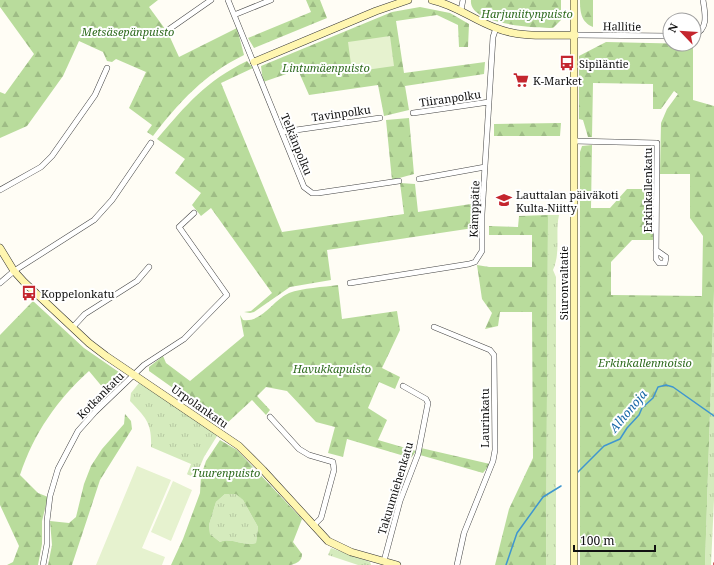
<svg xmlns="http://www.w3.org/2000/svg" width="714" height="565" font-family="'Noto Serif',serif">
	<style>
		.grass { fill: url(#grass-tufts) }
		.forest { fill: url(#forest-firs); fill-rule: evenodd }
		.pitch { fill: #e6f2cf }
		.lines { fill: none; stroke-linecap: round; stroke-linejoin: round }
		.stream { stroke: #3f96cf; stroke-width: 1.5 }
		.street-casing { stroke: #444; stroke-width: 6 }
		.secondary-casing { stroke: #333; stroke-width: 8 }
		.street { stroke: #fff; stroke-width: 5 }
		.secondary { stroke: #fff6b0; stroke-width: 7 }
		.rail { stroke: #c4262e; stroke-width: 1.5 }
		.labels { text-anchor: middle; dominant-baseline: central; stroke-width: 4; stroke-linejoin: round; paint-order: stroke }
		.park-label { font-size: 11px; font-style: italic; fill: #2f6b1f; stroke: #fff }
		.street-label { font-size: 11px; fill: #111; stroke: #fff }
		.poi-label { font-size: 11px; fill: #111; stroke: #fff; text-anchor: start }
		.water-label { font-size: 12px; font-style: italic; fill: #1768a6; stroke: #fff }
	</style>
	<defs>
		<pattern id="grass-tufts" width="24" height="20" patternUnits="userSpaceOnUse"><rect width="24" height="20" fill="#d5ebbd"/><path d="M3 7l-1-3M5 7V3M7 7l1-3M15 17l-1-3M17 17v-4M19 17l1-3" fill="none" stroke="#b6c8a1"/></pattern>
		<pattern id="forest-firs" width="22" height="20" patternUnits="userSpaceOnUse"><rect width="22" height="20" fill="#b9dc9c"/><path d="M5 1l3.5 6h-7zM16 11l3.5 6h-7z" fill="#9ebc85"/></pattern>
	</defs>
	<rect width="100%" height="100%" fill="#fffdf5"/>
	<path class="grass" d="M548 215H559C555 233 561 252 553 270L556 277V565H546Z
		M714 291V500L711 565H705Z
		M139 383 210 429 217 436 204 457 195 478 187 474 191 464 151 447C152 423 146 418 130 401L131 393Z
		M236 493 243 500 258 527 256 543C243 547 232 537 220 542L210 534 209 525 216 502 225 494Z
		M331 548 370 562 371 565H358L328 555Z"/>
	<path class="forest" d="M0 0H158L149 7 168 33 179 57 237 28 244 55C205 74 179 102 153 136L147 132 152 125 129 108 146 72 116 59 112 62 107 61 103 52 79 41 63 76 27 126 0 138V92L5 94 34 54 0 7Z
		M306 0H320L327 18 254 48 248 38 311 12Z
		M471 0H561V20L553 28C537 28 468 25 471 0Z
		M580 0H593V27C581 22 580 12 580 0Z
		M420 7 450 13 469 24 468 47H459L458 25 437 15 396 21 404 73 485 62 484 74 405 86 409 110 384 116 378 85 309 95 298 70 263 82 261 66 392 12Z
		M606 42 693 44V100L714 106V291L705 565H580V152L582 146 592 145 591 208H610L627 189H654L653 240H632L611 262V295L702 296 703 236 690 218V174H660L661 123 667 109 678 94 674 91 661 109H653V84L593 83 592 137H588L583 120 579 119V56Z
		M247 61 253 68 221 83 282 232 404 214 400 183 415 184 418 212 471 204V220H476L480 227 327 250 331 280 290 287 254 312 250 313 244 312 251 311 272 293 211 208 201 216 192 205 201 193 175 173 185 159 157 139C186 105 206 81 247 61Z
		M409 118 414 174 392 180 386 120Z
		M561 123 560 136H494V124Z
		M548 215 546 565H495L509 509 533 458 532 312H500L498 326 485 329 492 313 482 299 477 265 489 267H532V235H489V226L518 227 519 216Z
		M338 285 342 319 397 311 400 330 382 368 400 377 395 389 379 382 368 408 387 420 378 440 416 451 411 458 347 439 343 457 328 453 335 427 316 422 287 391 266 387 257 396 270 410 266 415 252 400 225 425 149 371V367L163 356 166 363 190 381 244 336 240 315 243 320C262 323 273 300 289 293 302 288 324 287 338 285Z
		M33 301 84 348 126 377 109 395 89 371C57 400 34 433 20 475L38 493 48 497 42 521V544L38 565H7L13 562 19 546 0 505V335Z
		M125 414 131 421 132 429 100 480 72 565H48L52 545 50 521 69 523 76 517 84 484 91 466 102 449 124 424Z
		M220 440 237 450 302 519 293 542 302 554C302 561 297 563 291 565H171L183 539 200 493 201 476 206 461ZM225 494H236L243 500 258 527 256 543C243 547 232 537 220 542L210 534 209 525 216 502Z
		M421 448 490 464 483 473 420 455Z"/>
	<path class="pitch" d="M390 36 394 66 352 72 348 42Z
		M137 466 171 480 142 548 165 557 162 565H96Z
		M173 481 192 490 171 541 151 532Z"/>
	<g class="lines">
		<path class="stream" d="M578 472 604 446 620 439 627 428 639 415 642 408 653 398 658 387 666 385 673 387 714 416
			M506 565 517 533 543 497 561 486"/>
		<defs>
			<path id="street" d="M228 0 304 187 312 193H318L399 181
				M461 10 463 0
				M234 15 271 0
				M168 30 211 0
				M575 35 670 36
				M694 35C709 29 705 13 703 0
				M413 113 489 102
				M282 132 380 118
				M574 141 657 143 656 259 659 263H665L666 257 656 250
				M419 179 485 167
				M0 190 41 167 52 156 95 95 107 68
				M0 283 14 271 94 220 112 200 151 143
				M350 283 469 264 475 262 482 251V214L493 37 496 28
				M73 327 85 314 137 281 149 267
				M434 327 490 350 494 355 495 450 493 461 464 533 457 565
				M270 417 299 449 309 455 333 462 334 470 321 518 313 526
				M384 561 400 501 418 454 428 403 426 399 403 386
				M43 565 47 544V521L50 496 58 469 78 431 95 412 144 365 184 339 227 295 179 227 194 213"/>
			<path id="secondary" d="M432 0C456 5 473 20 496 28 521 38 548 35 575 35
				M254 62 376 11 408 0
				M0 248 14 271 24 282 89 343 106 356 239 446 263 470 328 541 351 552 397 565
				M574 565V0"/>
		</defs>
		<use href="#street" class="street-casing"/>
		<use href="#secondary" class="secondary-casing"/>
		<use href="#street" class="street"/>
		<use href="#secondary" class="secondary"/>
		<path class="rail" d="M714 565V563"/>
	</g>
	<defs>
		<symbol id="bus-bare" viewBox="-9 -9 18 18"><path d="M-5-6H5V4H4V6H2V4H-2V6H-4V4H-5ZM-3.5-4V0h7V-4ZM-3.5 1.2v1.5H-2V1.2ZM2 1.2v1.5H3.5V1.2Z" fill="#c4262e" stroke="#fff" stroke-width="2.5" paint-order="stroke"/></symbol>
		<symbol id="supermarket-bare" viewBox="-9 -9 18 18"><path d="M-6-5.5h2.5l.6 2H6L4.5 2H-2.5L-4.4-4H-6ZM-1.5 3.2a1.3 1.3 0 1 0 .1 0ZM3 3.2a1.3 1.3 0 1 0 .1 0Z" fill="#c4262e" stroke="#fff" stroke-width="2.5" paint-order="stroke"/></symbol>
		<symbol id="school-bare" viewBox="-9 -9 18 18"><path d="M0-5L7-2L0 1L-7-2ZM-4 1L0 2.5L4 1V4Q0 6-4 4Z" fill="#c4262e" stroke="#fff" stroke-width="2.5" paint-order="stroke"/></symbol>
	</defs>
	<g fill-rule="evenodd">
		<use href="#bus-bare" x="556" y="52" width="22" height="22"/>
		<use href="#supermarket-bare" x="510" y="69" width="22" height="22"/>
		<use href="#school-bare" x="493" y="189" width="22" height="22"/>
		<use href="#bus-bare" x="18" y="282" width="22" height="22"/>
	</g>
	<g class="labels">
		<g class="park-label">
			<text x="527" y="13">Harjuniitynpuisto</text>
			<text x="128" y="31">Metsäsepänpuisto</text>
			<text x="326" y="67">Lintumäenpuisto</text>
			<text x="645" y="362">Erkinkallenmoisio</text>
			<text x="332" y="368">Havukkapuisto</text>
			<text x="226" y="472">Tuurenpuisto</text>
		</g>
		<g class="street-label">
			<text transform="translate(622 26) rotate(1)">Hallitie</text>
			<text transform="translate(450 98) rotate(-8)">Tiiranpolku</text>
			<text transform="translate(341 113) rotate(-8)">Tavinpolku</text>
			<text transform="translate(297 144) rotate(68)">Telkänpolku</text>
			<text transform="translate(647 190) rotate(-90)">Erkinkallenkatu</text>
			<text transform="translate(474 209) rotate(-88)">Kämppätie</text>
			<text transform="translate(563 283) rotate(-90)">Siuronvaltatie</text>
			<text transform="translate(100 395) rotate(-45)">Kotkankatu</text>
			<text transform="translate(200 406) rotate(35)">Urpolankatu</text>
			<text transform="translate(484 418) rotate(-90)">Laurinkatu</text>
			<text transform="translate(395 488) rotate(-73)">Takuumiehenkatu</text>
		</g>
		<g class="poi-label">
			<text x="579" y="63">Sipiläntie</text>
			<text x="533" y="80">K-Market</text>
			<text x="516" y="194">Lauttalan päiväkoti<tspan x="516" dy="13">Kulta-Niitty</tspan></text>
			<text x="41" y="293">Koppelonkatu</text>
		</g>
		<g class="water-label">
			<text transform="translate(628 411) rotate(-50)">Alhonoja</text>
		</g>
	</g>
	<g transform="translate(682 32) rotate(295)"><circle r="19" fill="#ffffff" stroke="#a0a0a0"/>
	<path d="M0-3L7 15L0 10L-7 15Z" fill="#c4262e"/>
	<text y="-6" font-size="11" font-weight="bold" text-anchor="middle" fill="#111111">N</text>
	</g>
	<path d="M574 545v6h81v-6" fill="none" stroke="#111111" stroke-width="2"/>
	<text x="580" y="545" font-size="12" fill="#111111" stroke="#ffffff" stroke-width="3" paint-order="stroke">100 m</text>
</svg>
